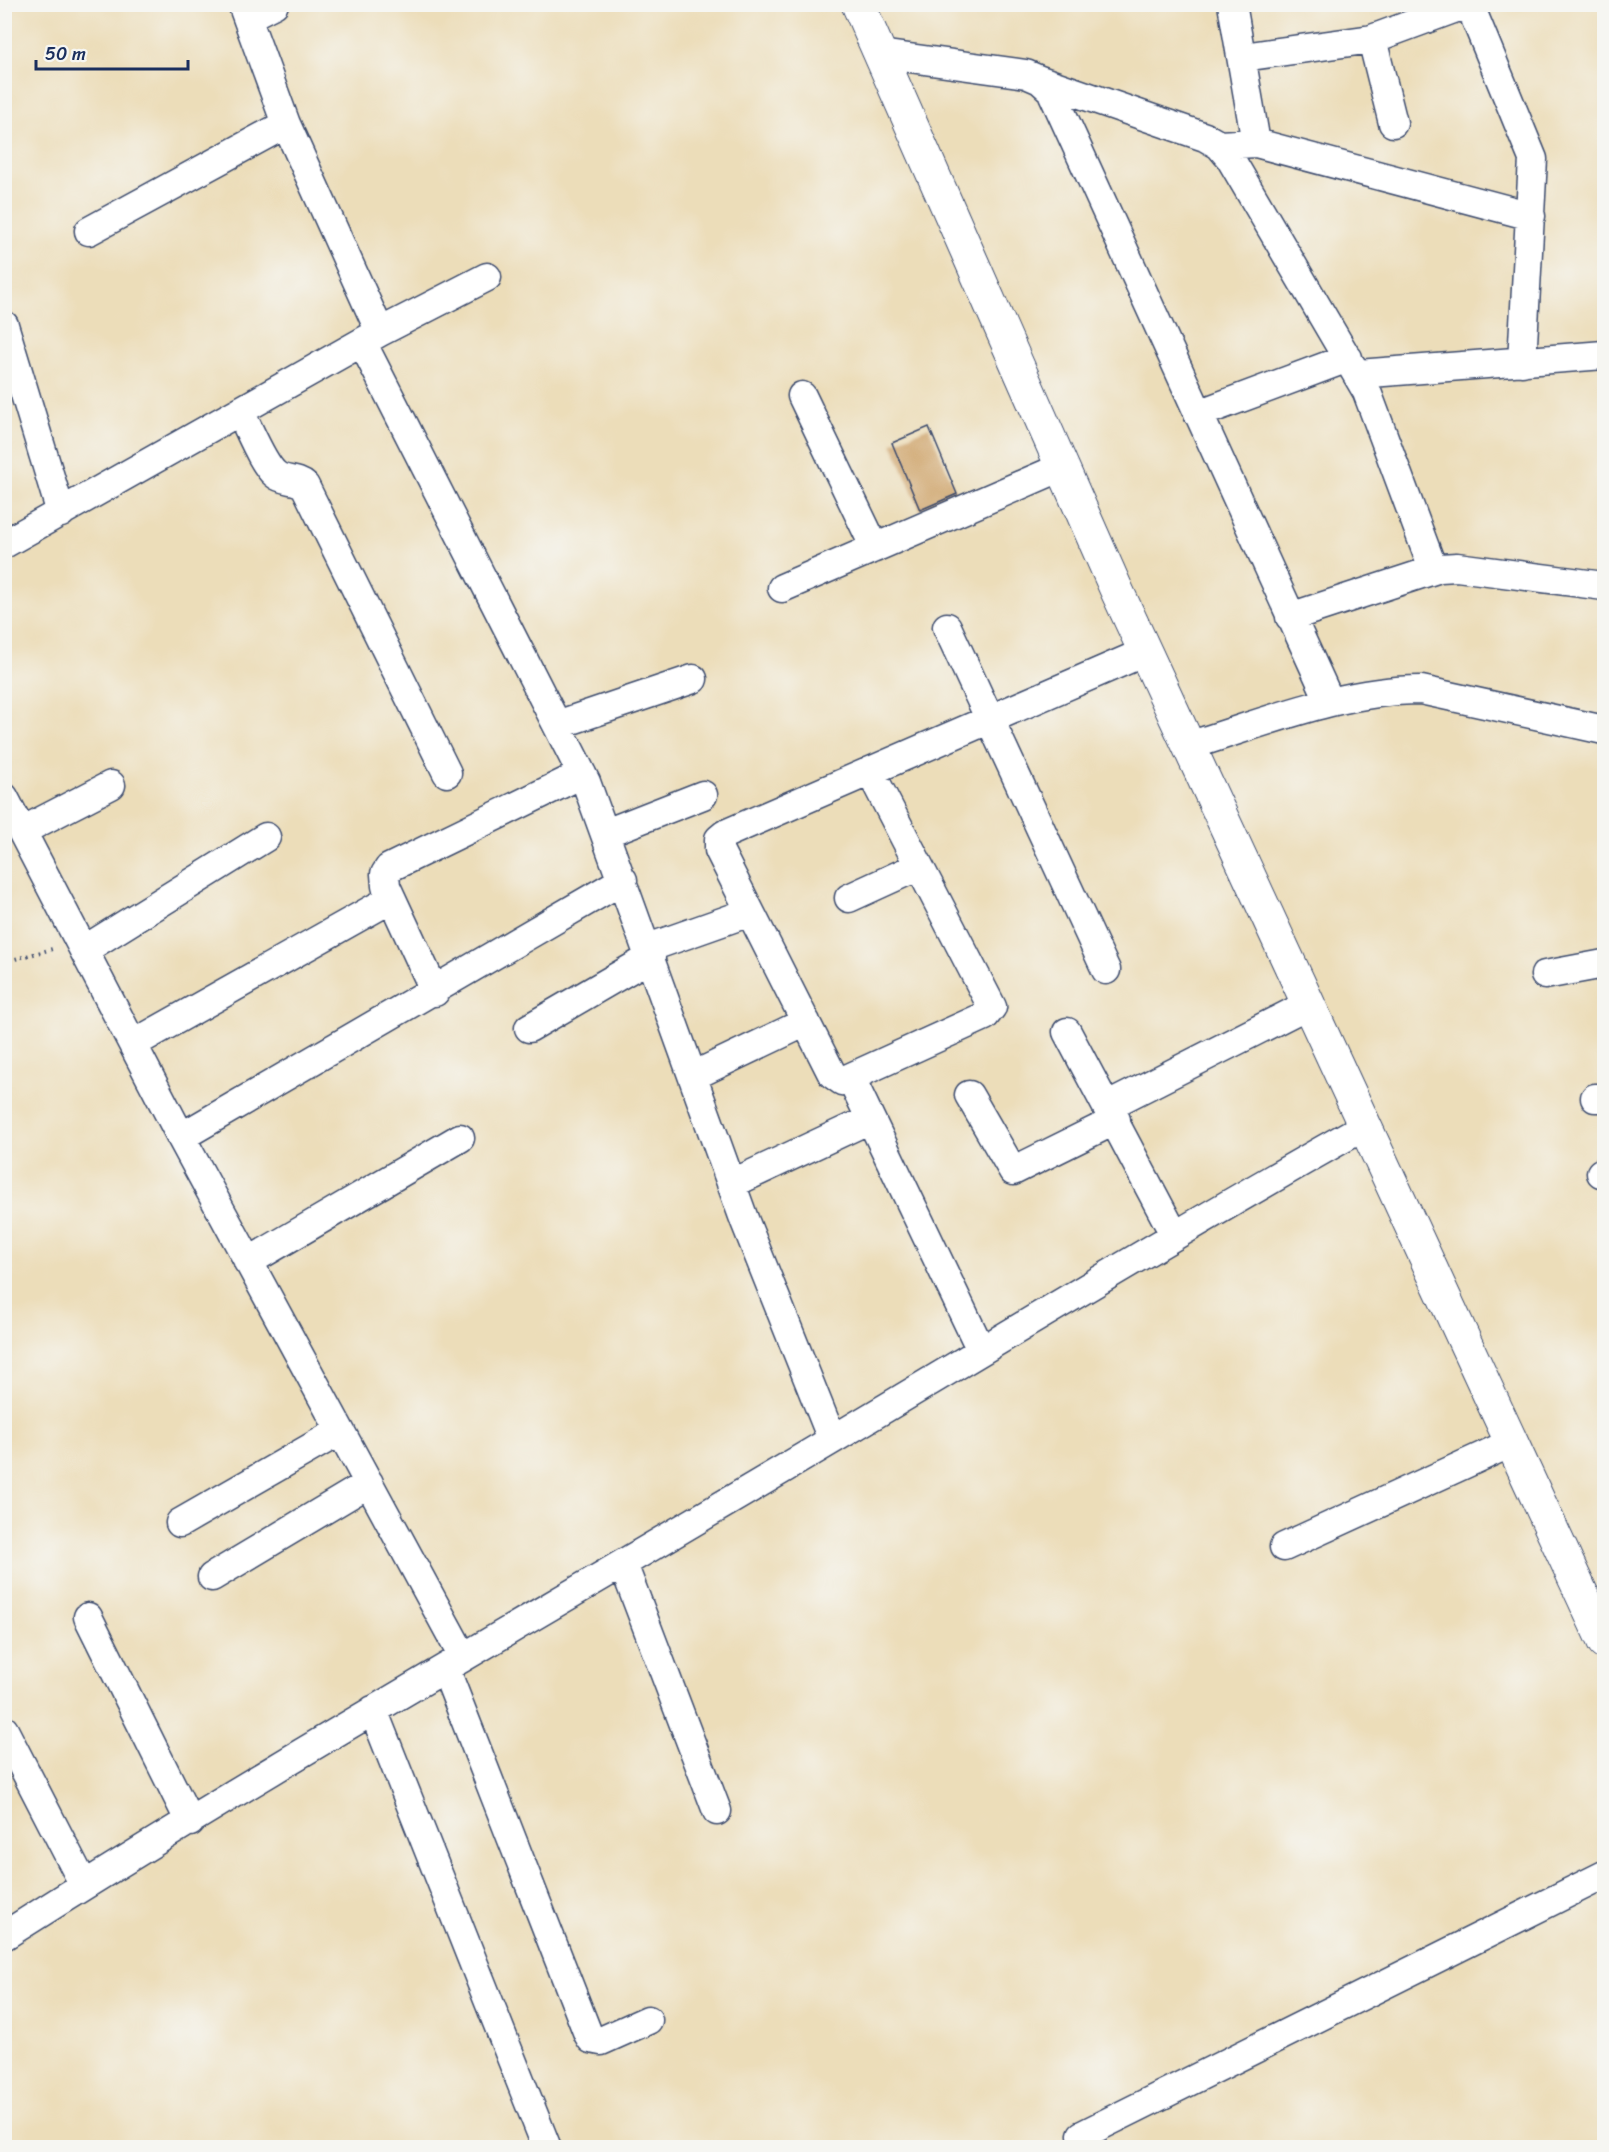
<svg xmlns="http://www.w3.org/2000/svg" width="1609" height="2152" font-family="Sriracha,sans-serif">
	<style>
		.building { fill: #cea369 }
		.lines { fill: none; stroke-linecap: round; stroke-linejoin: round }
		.minor-casing { stroke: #3a496c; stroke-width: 31 }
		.major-casing { stroke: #3a496c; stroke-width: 35 }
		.path { stroke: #3a496c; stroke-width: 4; stroke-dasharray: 1.5 4.5; stroke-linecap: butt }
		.minor { stroke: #fff; stroke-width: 28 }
		.major { stroke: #fff; stroke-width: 33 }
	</style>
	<rect width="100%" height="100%" fill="#f6f6f2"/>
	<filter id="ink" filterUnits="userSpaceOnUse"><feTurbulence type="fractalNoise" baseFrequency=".0167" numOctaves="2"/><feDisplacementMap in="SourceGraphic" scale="12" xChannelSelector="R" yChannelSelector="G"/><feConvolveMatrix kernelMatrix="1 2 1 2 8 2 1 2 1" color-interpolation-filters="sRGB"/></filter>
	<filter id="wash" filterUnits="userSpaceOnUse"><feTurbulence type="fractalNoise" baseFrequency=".008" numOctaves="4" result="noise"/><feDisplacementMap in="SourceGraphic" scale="24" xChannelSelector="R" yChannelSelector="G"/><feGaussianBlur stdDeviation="1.35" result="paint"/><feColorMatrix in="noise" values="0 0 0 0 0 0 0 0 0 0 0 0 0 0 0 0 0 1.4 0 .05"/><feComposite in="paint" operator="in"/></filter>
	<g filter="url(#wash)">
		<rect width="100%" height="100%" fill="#ecddb9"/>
		<g id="blocks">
			<path class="building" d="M929 427 957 494 920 510 892 443Z"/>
		</g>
	</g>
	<g filter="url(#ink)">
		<use href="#blocks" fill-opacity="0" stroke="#3a496c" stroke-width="1.5"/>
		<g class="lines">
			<defs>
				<path id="minor" d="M242 4 286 124 380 332
					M1232 4 1256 143
					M248 17 274 4
					M1372 39 1393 123
					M880 54 1026 74 1040 80 1051 90 1330 702
					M1243 57 1372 39 1456 8H1466L1473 13 1533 159 1522 362
					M1040 80 1205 137 1219 145 1230 158 1367 392 1433 569
					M1219 145 1256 143 1531 216
					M89 231 286 124
					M4 325 61 513
					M362 342 586 782 744 1219 832 1439
					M1358 374 1604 355
					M802 396 875 548
					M240 412C249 428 262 463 275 474 284 482 297 478 305 486L447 773
					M1198 414 1348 358
					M4 544 380 332 487 277
					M782 588 1062 467
					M1290 617 1440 568 1457 567 1604 586
					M947 627 1106 970
					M557 725 693 679
					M1188 746C1264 723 1341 690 1421 690L1604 730
					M870 771 992 1007 985 1016 842 1081 832 1074 719 850V839L725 834 1145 652
					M4 797 181 1137 463 1657
					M22 831 111 785
					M606 833 703 795
					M849 898 919 866
					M648 948 750 912
					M84 950 266 837
					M1545 975 1604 964
					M435 992 386 886 385 874 389 868 582 774
					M529 1028 651 957
					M1067 1032 1174 1234
					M133 1044 391 899
					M693 1076 806 1022
					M851 1078 981 1350
					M969 1095 1013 1171 1116 1120
					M1595 1098H1604
					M1108 1106 1307 1005
					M181 1137 623 880
					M1601 1173H1604
					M731 1184 870 1119
					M248 1262 460 1138
					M180 1523 340 1431
					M1284 1547 1511 1443
					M623 1564 717 1811
					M212 1577 369 1483
					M88 1617 190 1822
					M445 1668 588 2034 591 2039 601 2041 648 2020
					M373 1710 547 2148
					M4 1730 84 1885
					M4 1936C234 1789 472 1653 707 1514 927 1385 1143 1251 1365 1126
					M1082 2135 1604 1875"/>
				<path id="major" d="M858 4 1117 591 1604 1642"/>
			</defs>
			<use href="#minor" class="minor-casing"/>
			<use href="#major" class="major-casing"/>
			<path class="path" d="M4 962 56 948"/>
			<use href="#minor" class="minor"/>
			<use href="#major" class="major"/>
		</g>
	</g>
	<rect width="1609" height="2152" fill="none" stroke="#f6f6f2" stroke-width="24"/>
	<path d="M36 60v9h152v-9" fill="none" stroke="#1b2f5e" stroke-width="3"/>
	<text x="45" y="60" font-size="18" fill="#1b2f5e" stroke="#f6f6f2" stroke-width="4.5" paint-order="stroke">50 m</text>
</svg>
